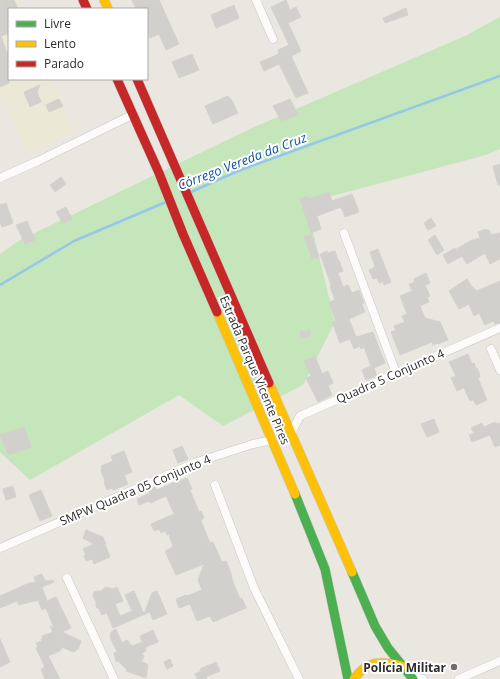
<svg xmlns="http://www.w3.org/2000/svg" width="500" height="679" font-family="'Open Sans',sans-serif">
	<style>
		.education { fill: #ece8d6 }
		.green { fill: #c5e5ba }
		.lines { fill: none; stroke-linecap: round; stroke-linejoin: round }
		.stream { stroke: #95c7ea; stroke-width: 2.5 }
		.building { fill: #d2d0cc; stroke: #d4d2cd }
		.street-casing { stroke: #c7c6c5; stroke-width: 9 }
		.fast-casing { stroke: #c5c4c1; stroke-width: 10 }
		.slow-casing { stroke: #c5c4c1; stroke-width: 10 }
		.jam-casing { stroke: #c5c4c1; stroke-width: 10 }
		.street { stroke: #fcfbfa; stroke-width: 8 }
		.fast { stroke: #4caf50; stroke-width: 9 }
		.slow { stroke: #ffc107; stroke-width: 9 }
		.jam { stroke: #c62828; stroke-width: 9 }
		.poi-dot { fill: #6e6d6a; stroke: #fff; stroke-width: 1.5 }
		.labels { text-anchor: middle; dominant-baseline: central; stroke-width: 4; stroke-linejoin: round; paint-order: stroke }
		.street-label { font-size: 12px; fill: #2b2b2b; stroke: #fff }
		.poi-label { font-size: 12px; font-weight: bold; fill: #2b2b2b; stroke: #fff; text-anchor: end }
		.water-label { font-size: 13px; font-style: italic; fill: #0e549c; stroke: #fff }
	</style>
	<rect width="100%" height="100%" fill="#eae7e0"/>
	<path class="education" d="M0 0H18L22 9H9V79H52L75 133 27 153 0 90Z"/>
	<path class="green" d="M500 17V149L486 155 306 203 335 322 303 385 223 426 179 395 30 480 0 452V254L20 240 252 128 465 36Z"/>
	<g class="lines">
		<path class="stream" d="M191 192 238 171 500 76
			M0 285 74 241 166 202"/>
	</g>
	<path class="building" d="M0 0H14L18 9H9V33L1 36 7 53 9 52V83L0 87Z
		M132 0H159L179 44 166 50 159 34 150 38 147 30V9H136Z
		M286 0 290 10 296 7 301 17 288 23 301 51 292 56V58L308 93 296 98 279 64 264 71 260 62 279 54 278 50 289 45 271 7Z
		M234 5 239 18 216 28 211 15Z
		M406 8 408 15 385 23 383 18Z
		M192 54 199 70 179 78 172 62Z
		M40 85 37 92 41 102 30 107 24 92Z
		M228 96 231 99 238 113 213 124 205 106Z
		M59 99 63 106 49 112 46 105Z
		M290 99 298 115 285 120V119L281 121 273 106Z
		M500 164V185H498L493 166Z
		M61 177 66 184 55 192 50 185Z
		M329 192 332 201 352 194 359 212 345 217 341 207 317 216 321 229 311 233 300 199 308 196 309 199Z
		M6 203 13 223 2 227 0 222V205Z
		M66 207 72 219 63 224 56 212Z
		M431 218 436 226 428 230 424 223Z
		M27 221 35 240 25 244 16 225Z
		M486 229 487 230H489L491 235 500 233V259L490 264 485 253 467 264 462 256 448 264 443 255 455 248V250L470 241 480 238 478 232Z
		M311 234 319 257 312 259 304 237Z
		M435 235 444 250 437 255 428 240Z
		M378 249 391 282 384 285 383 281 379 283 377 278 373 279 369 270 375 267 370 252Z
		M327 251 328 253 335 251 338 260H339L343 271 338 273 343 287 348 285 352 293 359 290 364 303 362 304 365 312 349 319 356 337 373 332 385 363 374 368 377 376 366 380 362 370 371 366 364 347 361 349 360 346 354 349 350 339 340 343 332 322 336 321 329 302 335 300 330 286 331 285 320 254Z
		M426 273 430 283 425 285 430 296 427 297 429 302 420 306 425 318 440 322 448 340 438 344V343L433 345 432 342 400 355 391 332 396 330 394 326 405 322 402 316 407 314 400 296 412 291 409 284 415 282 414 279Z
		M467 279 472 287H473L476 291 500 281V323L495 324 493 321 485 325 479 313 474 316 469 304 459 309 449 291Z
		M310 330V336L301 338 300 332Z
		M468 354 472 364 474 363 476 368H477L480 375H479L480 377 478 378 487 400 476 405 473 400 470 401 464 388 457 391 451 378 456 376 449 362Z
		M315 356 322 374 328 371 333 383 328 386 332 395 318 402 306 378 311 376 304 361Z
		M434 419 439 432 427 437 421 424Z
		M495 422 496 424 500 423V445L495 447 490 435 472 442 469 435 474 433 471 428 482 423 484 427Z
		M24 427 31 447 8 455 0 435Z
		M182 446 188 459 178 463 173 450Z
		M124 451 132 472 124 475 128 484 113 490 112 488 107 490 104 483 105 481 101 470 102 469 101 466 113 461 111 456Z
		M187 478 192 489 190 490 199 512 201 511 204 517 201 521 210 543 213 542 222 562 226 561 230 570 233 582 240 599 242 598 246 608 213 622 210 616 197 621 190 604 179 608 176 599 186 595 187 596 202 590 198 580 204 564 176 575 165 551 173 547 169 534 167 535 165 531 161 533 159 529 154 531 151 524 174 514 166 496 150 503 149 501 139 505 137 499 150 493 148 490 155 487 157 490 177 481V482Z
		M13 486 16 497 6 500 3 489Z
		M41 490 52 516 40 521 29 495Z
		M86 530 103 537 106 544H105L110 557 94 564 92 559 86 561 84 556 86 555 83 549 94 544 83 538Z
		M42 574 45 581 53 580 54 582 42 587 47 601 56 597 71 628 62 632 81 641 78 649 73 652 62 647 60 651 48 656 60 679H45L41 669 45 667 36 648 38 647 36 643 42 641 41 639 43 638 42 636 53 632 50 626 54 628 46 608 42 610 38 600 19 605 17 601 0 608V596L29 583 36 582 34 577Z
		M106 587 113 589 117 587 123 601 115 604 120 616 132 611 125 595 134 591 144 614 152 593 157 591 167 614 153 620 150 612 113 628 107 613 102 615 99 609 96 607V602L93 596 94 592 97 591H101Z
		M116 629 122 643 127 640 132 646 142 642 140 636 153 630 158 642 146 647V651L142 653 144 657 141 661 148 665 146 678 126 671 127 670 118 661 116 662 114 653 117 652 110 637 111 632Z
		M0 639 10 662 0 667Z
		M170 659 173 666 167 669 164 662Z
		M216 662 220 671 206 677 207 679H197L195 674 201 671 200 669Z"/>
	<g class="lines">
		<defs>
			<path id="street" d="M256 0 273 39
				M0 178 38 161 132 115
				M344 233 396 373
				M491 349 500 370
				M292 435 293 429 300 416 500 328
				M215 485 254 588 299 679
				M0 548 197 462 253 444 272 440
				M67 578 114 679
				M411 675 423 679
				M459 679 500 661"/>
			<path id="fast" d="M295 494 325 569 348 679
				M352 572 375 626 388 648 413 679"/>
			<path id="slow" d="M104 0 108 9
				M217 312 295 494
				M269 383 352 572
				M354 679C367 660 382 661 402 666"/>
			<path id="jam" d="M83 0 87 9
				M117 79 159 173 183 234 217 312
				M137 79 269 383"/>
		</defs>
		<use href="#street" class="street-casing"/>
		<use href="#fast" class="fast-casing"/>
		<use href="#slow" class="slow-casing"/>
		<use href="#jam" class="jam-casing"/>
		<use href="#street" class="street"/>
		<use href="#fast" class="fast"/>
		<use href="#slow" class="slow"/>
		<use href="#jam" class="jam"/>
	</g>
	<circle class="poi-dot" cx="454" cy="667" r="4"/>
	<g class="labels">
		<g class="street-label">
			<text transform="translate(255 370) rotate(67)">Estrada Parque Vicente Pires</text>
			<text transform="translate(390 376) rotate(-24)">Quadra 5 Conjunto 4</text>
			<text transform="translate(135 490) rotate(-23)">SMPW Quadra 05 Conjunto 4</text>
		</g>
		<g class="poi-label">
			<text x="446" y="667">Polícia Militar</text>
		</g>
		<g class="water-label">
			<text transform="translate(242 161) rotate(-21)">Córrego Vereda da Cruz</text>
		</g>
	</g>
	<rect x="8" y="8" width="140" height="72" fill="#ffffff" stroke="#aaaaaa"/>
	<rect x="16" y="21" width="20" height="6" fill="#4caf50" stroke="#aaaaaa"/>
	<text x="44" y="28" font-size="12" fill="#2b2b2b">Livre</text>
	<rect x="16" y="41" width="20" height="6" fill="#ffc107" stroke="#aaaaaa"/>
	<text x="44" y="48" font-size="12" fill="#2b2b2b">Lento</text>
	<rect x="16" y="61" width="20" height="6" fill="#c62828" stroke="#aaaaaa"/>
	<text x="44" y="68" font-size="12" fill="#2b2b2b">Parado</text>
</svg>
